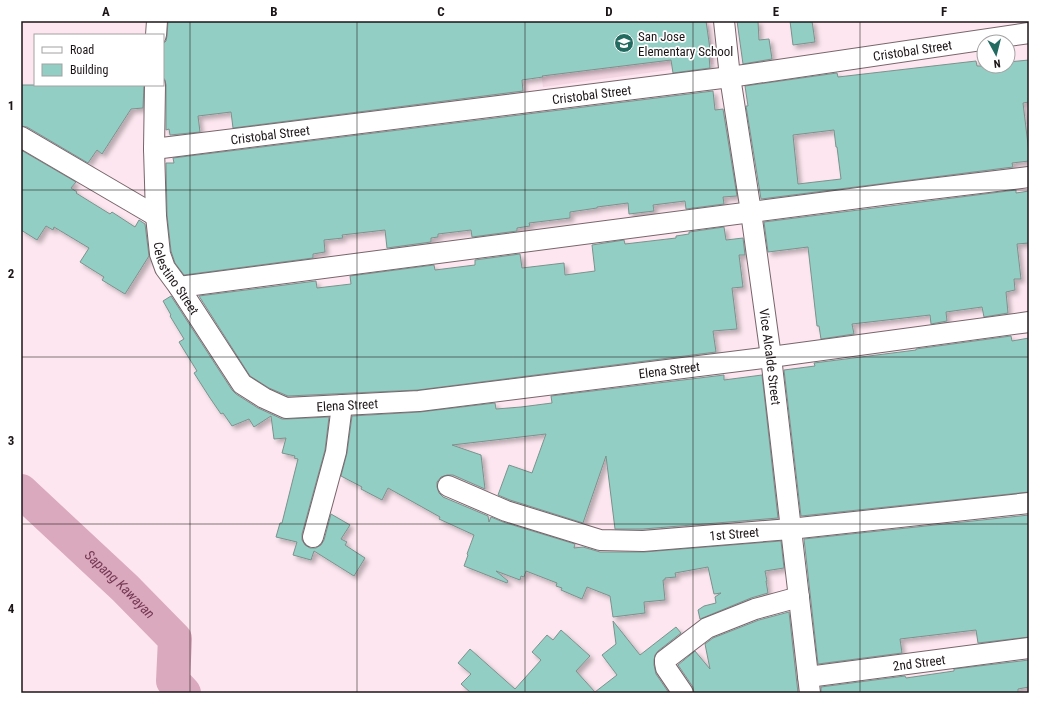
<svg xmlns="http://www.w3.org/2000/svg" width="1050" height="714" font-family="'Roboto Condensed',sans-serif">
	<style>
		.built { fill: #f5d7e3 }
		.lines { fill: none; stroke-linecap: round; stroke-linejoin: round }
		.river { stroke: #daa9bd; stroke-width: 34 }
		.building { fill: #92cec3; stroke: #7b928d; fill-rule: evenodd; filter: url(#shadow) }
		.street-casing { stroke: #78656c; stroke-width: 22 }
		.street { stroke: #fff; stroke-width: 20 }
		.grid { fill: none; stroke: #1c1518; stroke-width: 1; stroke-opacity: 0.55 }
		.labels { text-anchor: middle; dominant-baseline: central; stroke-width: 3.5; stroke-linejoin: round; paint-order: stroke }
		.poi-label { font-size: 13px; fill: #1c1518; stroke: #fff; text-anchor: start }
		.street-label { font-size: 13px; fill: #1c1518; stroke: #fff }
		.water-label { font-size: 14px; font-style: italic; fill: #773956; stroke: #fff }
		.neatline { fill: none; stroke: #1c1518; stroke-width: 1.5 }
		.grid-label { font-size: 13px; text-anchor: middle; font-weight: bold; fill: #1c1518 }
	</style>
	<defs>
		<filter id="shadow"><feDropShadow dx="3.5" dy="3.5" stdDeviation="2" flood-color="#0004"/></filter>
	</defs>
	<rect width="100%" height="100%" fill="#fde6ef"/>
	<path class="built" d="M534 21H708L714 64 543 87Z"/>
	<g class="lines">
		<path class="river" id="s1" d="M21 491 125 588 175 639 173 681 184 693"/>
	</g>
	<path class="building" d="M168 21H706L711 56H709L710 68 673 73 671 60 542 76 543 77 522 80 523 91 233 128 231 112 198 116 200 132 170 135 169 129 166 130V85L165 80 163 77V44L166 41 167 36Z
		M737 21H758L759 40 769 39 772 59 743 64Z
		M790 21H812L815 42 793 45Z
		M1029 60V102L1023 103 1029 153V161L1012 163 1013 167 761 199 746 106H748L745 86 837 73 838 77 976 61 977 66H1008V62ZM834 130 836 147H837L841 179 798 184 793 135Z
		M21 85H144L143 108 131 109 102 154 97 150 88 163 27 127 21 126Z
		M713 91 715 110 723 109 737 196 723 197 724 204 686 209 685 201 653 205 654 211 629 214 628 203 597 207V208L570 212V218L529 223 530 226 517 228V231L472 237 471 230 438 234V237L431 238V242L387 248 385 230 342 235 343 238 324 240 325 252 313 254V258L184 275 175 263 171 251 167 215 166 163H174L173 158Z
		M21 150 76 182 71 188 77 192 76 193 110 214 112 212 135 227 139 220 145 224 149 256 125 294 102 280 104 277 80 262 89 248 54 227 53 230 46 226 37 240 21 230Z
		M1016 190V193L1029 191V243L1017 244 1021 279H1014L1015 290 1006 292 1008 313 984 317 982 307 946 312 947 321 931 324 930 315 852 324 854 334 821 339 819 326H817L808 247 768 252 764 222Z
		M724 227 726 240 743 238 745 255H739L743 287 732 288 737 329 713 331 716 352 418 390 288 396 269 388 250 376 199 296 316 281 317 288 351 284 350 276 434 265 435 270 475 265V260L520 254 522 268 564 263 565 275 595 271 592 245 624 240 625 244 676 238V236L689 234V232Z
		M171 296 232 390 236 394 258 408 282 419H287L329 417 325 450 302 534V540L305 545 310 548H316L321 545 324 540 331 514 350 525 341 539 347 542 345 545 365 558 354 576 314 551 311 560 293 555 297 542 276 537 280 523H282L298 459 294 458 295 456 282 453 286 438 274 439 271 416 254 427 249 419 232 426 223 413 221 414 210 398 194 373 197 371 179 342 184 339 170 316 171 315 163 301Z
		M1011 336 1012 341 1029 338V492L801 516 784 370 815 366 814 363 916 350V349Z
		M724 375V380L762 375 778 518 643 529H615L606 456 583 523 510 500 498 495 509 465 532 473 546 434 452 445 481 455 485 489 453 475H447L441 477 437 482V487L439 493 443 497 488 516 489 522 491 517 503 522 575 544 574 548 583 547 600 552H644L781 541 784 568 765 571 767 581H766L768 593 751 598 700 619 698 610 704 606 716 603 715 597 721 593 714 594 708 567 675 573 676 577 665 578V580H663L665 600 644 602 645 613 613 617 610 596 587 587 582 599 561 590 562 588 556 586 557 583 526 571 524 577 521 576 520 580 496 571 508 581 507 583 464 566 468 555 467 554 474 535 439 519 440 517 388 488 382 500 361 489 362 487 341 476 347 453 352 416 420 412 495 403 496 409 521 407 552 403 551 396Z
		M1029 515V637L978 643 976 630 900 639 902 653 818 664 804 539Z
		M789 612 798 693H694L693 687 678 665 695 651 710 669 705 644 713 638 759 620Z
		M613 621 640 655 676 627 681 633 658 651 655 655 654 660V665L656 674 669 693H471L461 684 471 674 458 663 470 649 515 689 541 660 532 652 547 635 553 640 561 630 590 656 576 671 595 692 617 675 602 655 616 644Z
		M1029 660V687L1018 689V693H821V687L905 676 906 678 954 671V669Z"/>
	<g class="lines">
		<defs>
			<g id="street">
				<path id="s2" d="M724 21 730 77 751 212 771 357 810 693"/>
				<path d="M156 35 157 21"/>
				<path id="s3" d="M155 85 154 149 156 216 160 254 165 268 179 287 242 384 264 398 286 408 419 401 771 357 1029 322"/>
				<path d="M21 137 156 216"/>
				<path id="s4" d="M154 149 730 77 1029 33"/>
				<path d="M179 287 897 193 1029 177"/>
				<path id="s5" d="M448 486 506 511 600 540 643 541 790 529 1029 503"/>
				<path d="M313 537 336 452 342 405"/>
				<path id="s6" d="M808 677 1029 648"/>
				<path d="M683 693 666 668 665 663V660L707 628 755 609 799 597"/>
			</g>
		</defs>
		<use href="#street" class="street-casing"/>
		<use href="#street" class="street"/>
	</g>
	<path class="grid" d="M190 21V693M357 21V693M525 21V693M693 21V693M860 21V693M21 190H1029M21 357H1029M21 524H1029"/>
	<defs>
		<symbol id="school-disc" viewBox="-11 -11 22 22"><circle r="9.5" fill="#236b61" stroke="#fff"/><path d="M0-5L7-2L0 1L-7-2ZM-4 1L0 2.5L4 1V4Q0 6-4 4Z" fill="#fff"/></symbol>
	</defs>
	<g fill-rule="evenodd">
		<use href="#school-disc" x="613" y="32" width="22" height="22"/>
	</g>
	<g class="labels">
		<g class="poi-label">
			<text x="638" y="36">San Jose<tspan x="638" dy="15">Elementary School</tspan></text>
		</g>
		<g class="street-label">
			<text stroke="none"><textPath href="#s4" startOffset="765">Cristobal Street</textPath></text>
			<text stroke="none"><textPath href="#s4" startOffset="441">Cristobal Street</textPath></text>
			<text stroke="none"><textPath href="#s4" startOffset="117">Cristobal Street</textPath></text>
			<text stroke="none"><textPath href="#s3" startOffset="198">Celestino Street</textPath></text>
			<text stroke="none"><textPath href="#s2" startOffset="339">Vice Alcalde Street</textPath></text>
			<text stroke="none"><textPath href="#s3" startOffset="759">Elena Street</textPath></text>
			<text stroke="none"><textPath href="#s3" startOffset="435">Elena Street</textPath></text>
			<text stroke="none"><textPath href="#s5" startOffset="296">1st Street</textPath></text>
			<text stroke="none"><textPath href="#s6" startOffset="112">2nd Street</textPath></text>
		</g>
		<g class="water-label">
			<text stroke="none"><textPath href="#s1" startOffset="136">Sapang Kawayan</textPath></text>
		</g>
	</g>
	<rect width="1050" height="714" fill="none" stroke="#ffffff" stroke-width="44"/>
	<rect x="34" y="34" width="130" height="52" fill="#ffffff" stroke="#a4a1a3"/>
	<rect x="42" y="47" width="20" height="6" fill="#ffffff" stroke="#a4a1a3"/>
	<text x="70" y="54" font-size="12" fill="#1c1518">Road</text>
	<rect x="42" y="64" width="20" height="12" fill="#92cec3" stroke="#a4a1a3"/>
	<text x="70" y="74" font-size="12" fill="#1c1518">Building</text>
	<g transform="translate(996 54) rotate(173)"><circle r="19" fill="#ffffff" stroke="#a4a1a3"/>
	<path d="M0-3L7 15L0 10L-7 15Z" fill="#236b61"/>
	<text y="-6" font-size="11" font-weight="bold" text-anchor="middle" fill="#1c1518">N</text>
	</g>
	<rect x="22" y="22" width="1006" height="670" class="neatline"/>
	<g class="grid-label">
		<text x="106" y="16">A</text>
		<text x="274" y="16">B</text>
		<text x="441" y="16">C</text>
		<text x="609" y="16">D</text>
		<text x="776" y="16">E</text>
		<text x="944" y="16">F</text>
		<text x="11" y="110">1</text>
		<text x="11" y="278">2</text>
		<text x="11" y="445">3</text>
		<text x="11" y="613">4</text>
	</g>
</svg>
